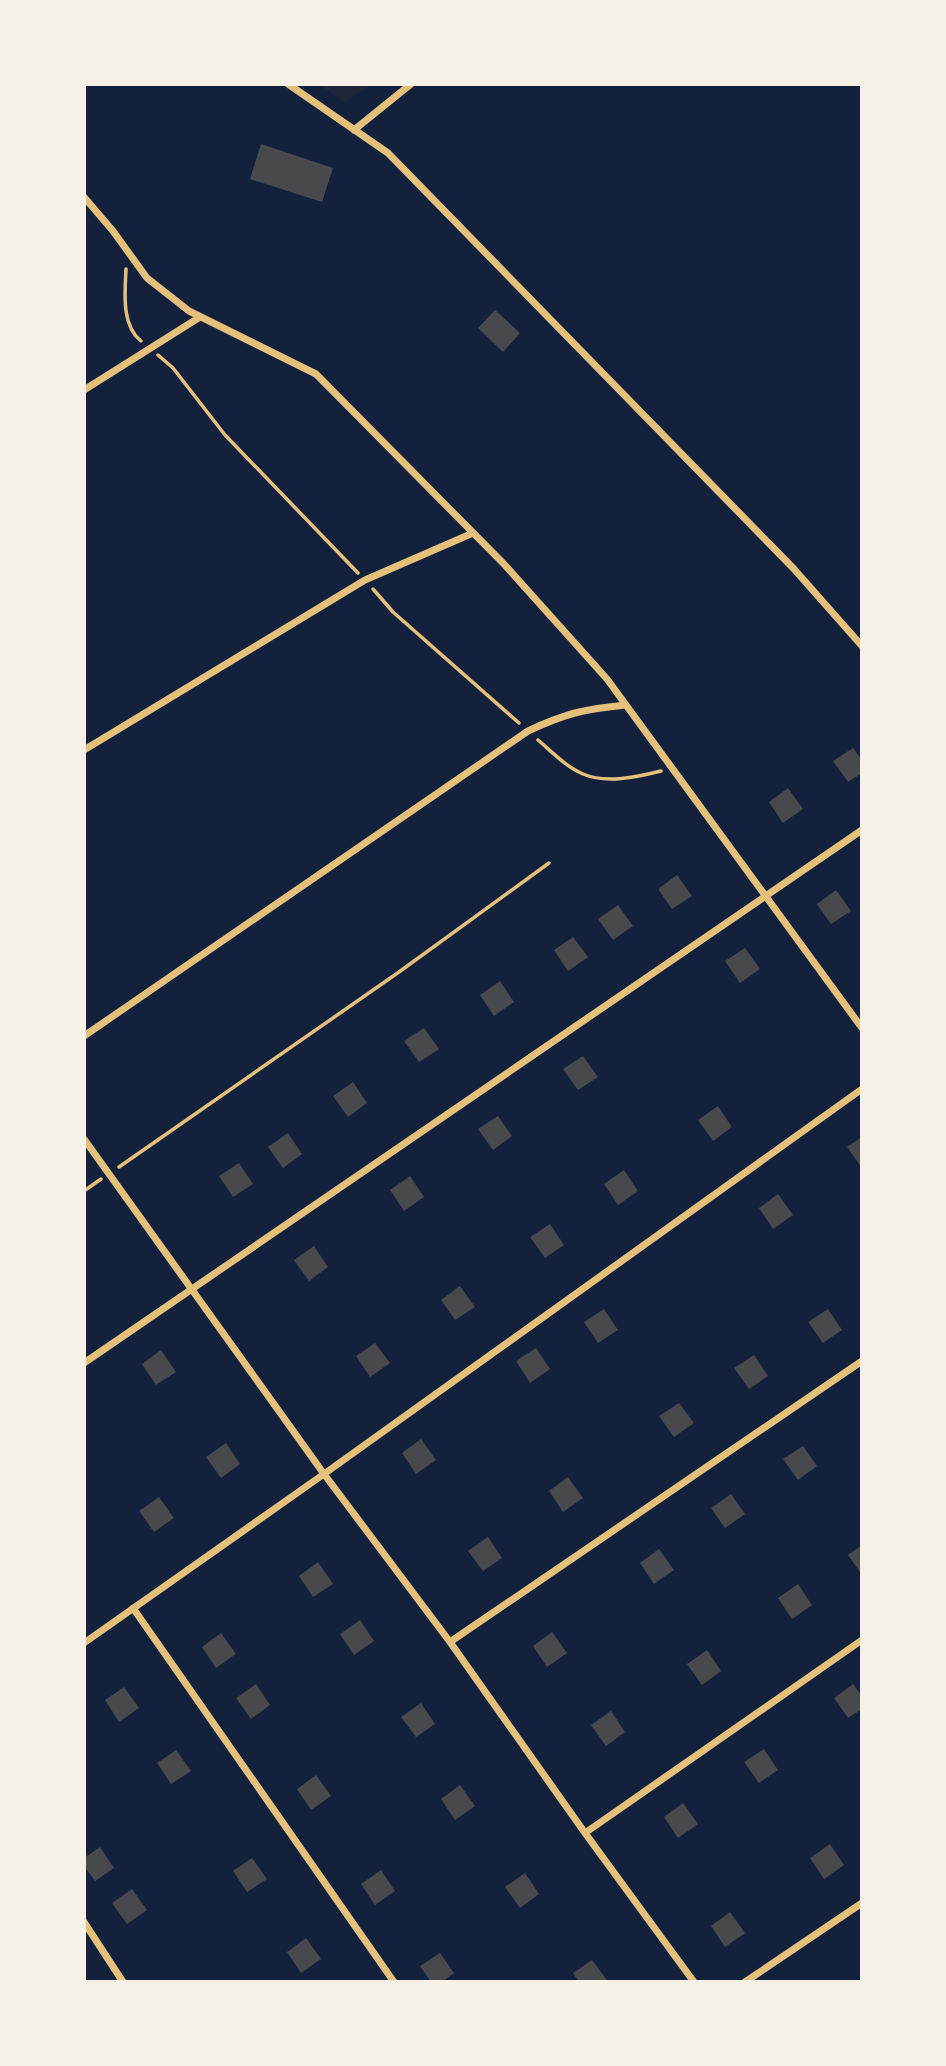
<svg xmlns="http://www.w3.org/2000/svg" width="946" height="2066" font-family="'IBM Plex Sans',sans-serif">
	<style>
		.green { fill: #1d2539 }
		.building { fill: #48494c }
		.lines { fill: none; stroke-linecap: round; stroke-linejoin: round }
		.path { stroke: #e5c07b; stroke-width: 3.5 }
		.minor { stroke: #e5c07b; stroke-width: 7 }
	</style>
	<rect width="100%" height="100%" fill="#14213d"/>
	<path class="green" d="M319 84H373L344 102Z"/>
	<path class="building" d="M261 144 333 168 322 202 250 179Z
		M495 310 520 333 503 352 478 328Z
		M853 748 862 760V773L848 782 833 761Z
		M788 788 803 809 783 823 769 802Z
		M677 875 692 896 672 909 658 889Z
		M836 890 851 911 831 924 817 904Z
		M618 905 633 926 613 940 598 919Z
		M573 937 588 957 568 971 554 950Z
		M745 948 760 969 740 983 725 961Z
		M500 981 514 1002 494 1016 480 995Z
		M424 1028 439 1049 419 1062 404 1041Z
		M583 1056 598 1077 578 1090 563 1069Z
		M353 1082 367 1103 348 1117 333 1096Z
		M718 1106 732 1127 713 1141 698 1120Z
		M498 1116 512 1136 493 1150 478 1129Z
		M288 1133 302 1154 283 1168 268 1147Z
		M862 1137V1168L847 1147Z
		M239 1163 253 1184 233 1197 219 1176Z
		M624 1170 638 1191 618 1205 604 1184Z
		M410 1176 424 1197 404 1211 390 1190Z
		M778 1194 793 1215 773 1229 759 1208Z
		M550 1224 564 1245 545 1258 530 1237Z
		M314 1246 328 1267 309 1281 294 1260Z
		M460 1286 475 1307 455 1320 441 1300Z
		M604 1309 618 1330 598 1343 584 1322Z
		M828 1309 842 1330 823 1343 808 1322Z
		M375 1343 390 1363 370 1377 356 1356Z
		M536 1348 550 1369 530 1383 516 1361Z
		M161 1350 176 1372 156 1385 142 1364Z
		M754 1355 768 1376 749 1389 734 1368Z
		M679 1403 694 1423 674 1437 659 1416Z
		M421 1439 436 1460 416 1474 402 1453Z
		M226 1443 240 1464 221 1478 206 1457Z
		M803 1446 817 1466 798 1480 783 1459Z
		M568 1477 583 1498 563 1512 549 1491Z
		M731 1494 745 1514 725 1528 711 1508Z
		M159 1497 174 1518 154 1532 139 1511Z
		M488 1537 502 1558 483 1571 468 1551Z
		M862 1545V1575L848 1555Z
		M659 1549 674 1570 654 1584 640 1563Z
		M318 1562 333 1584 313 1597 299 1576Z
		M798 1584 812 1605 792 1619 778 1598Z
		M360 1620 374 1641 354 1655 340 1634Z
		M552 1632 567 1653 547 1667 533 1646Z
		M221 1633 236 1654 216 1668 202 1647Z
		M707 1650 721 1671 702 1685 687 1664Z
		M256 1684 270 1705 251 1719 236 1698Z
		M853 1684 862 1696V1709L848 1718 834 1698Z
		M124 1687 139 1708 119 1722 105 1700Z
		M421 1703 435 1724 416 1737 401 1717Z
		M611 1711 625 1732 606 1746 591 1725Z
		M764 1749 778 1770 759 1783 744 1762Z
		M176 1750 191 1771 171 1784 157 1763Z
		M316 1775 331 1796 311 1810 297 1789Z
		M460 1785 475 1806 455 1820 441 1799Z
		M683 1803 698 1824 678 1838 664 1817Z
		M830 1844 844 1865 824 1879 810 1858Z
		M100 1847 114 1868 95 1881 84 1866V1858Z
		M252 1858 267 1879 247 1892 233 1871Z
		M381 1870 395 1891 375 1905 361 1884Z
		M525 1873 539 1894 520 1908 505 1887Z
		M132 1889 147 1910 127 1924 112 1903Z
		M730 1912 745 1933 725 1947 711 1926Z
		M306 1938 321 1959 301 1973 287 1952Z
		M440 1953 454 1973 442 1982H431L420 1966Z
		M592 1960 607 1980 579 1982 573 1973Z"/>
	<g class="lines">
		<path class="path" d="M126 269C125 292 121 325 141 341
			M158 355 173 368 225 435 358 573
			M373 589 393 612 519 723
			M538 740C551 751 566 767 583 774 606 784 637 777 661 771
			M119 1167 399 972 549 863
			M84 1191 101 1179"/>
		<path class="minor" d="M288 84 388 153 794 569 862 646
			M354 130 411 84
			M84 197 113 231 147 278 189 311 316 374 503 563 607 679 862 1028
			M84 390 200 317
			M84 750 365 580 473 533
			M84 1036 528 731C566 713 585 709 626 705
			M84 1139 324 1474 450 1642 585 1833 694 1982
			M84 1363 862 830
			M133 1608 394 1982
			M450 1642 862 1361
			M84 1643 324 1474 862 1089
			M585 1833 862 1640
			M84 1922 123 1982
			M745 1982 862 1903"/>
	</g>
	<rect width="946" height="2066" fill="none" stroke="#f6f1e7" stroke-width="172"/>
</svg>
